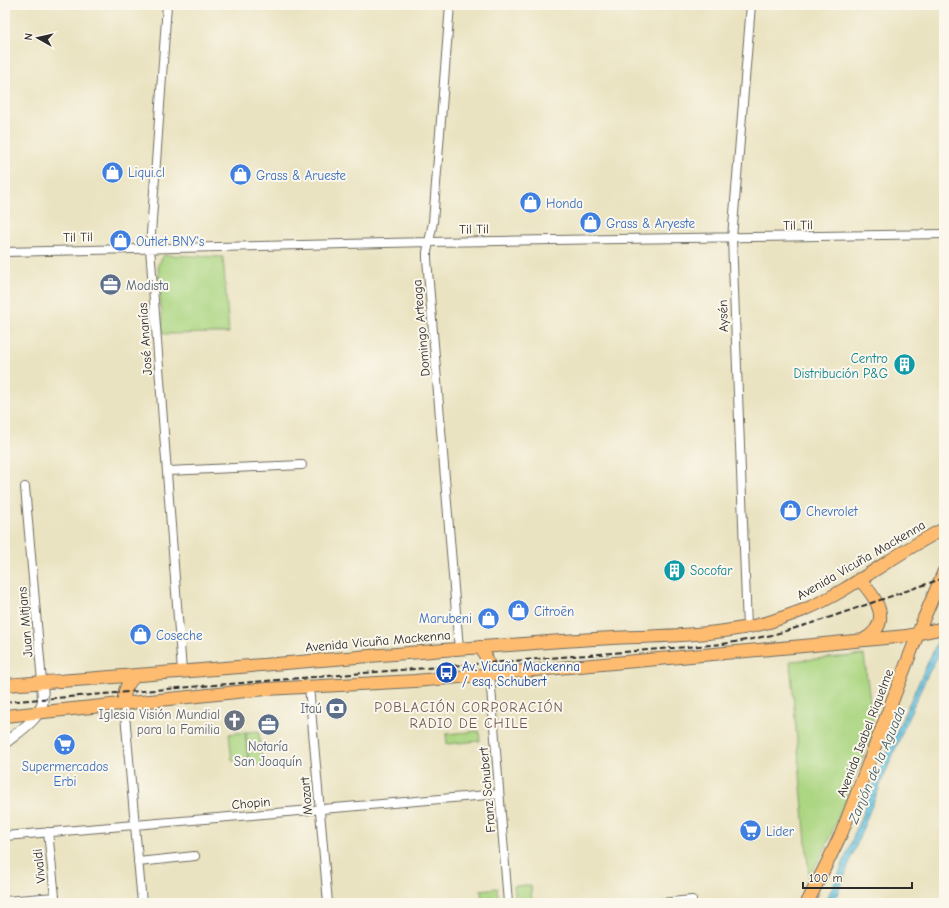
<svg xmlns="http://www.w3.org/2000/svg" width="949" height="908" font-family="'Comic Neue',sans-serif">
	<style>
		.green { fill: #acd682; stroke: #6c8056 }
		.water { fill: url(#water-waves); stroke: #477786 }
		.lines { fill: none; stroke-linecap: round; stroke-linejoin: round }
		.minor-casing { stroke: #6e6b60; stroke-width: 10 }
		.tertiary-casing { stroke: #6e6b60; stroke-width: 12 }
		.primary-casing { stroke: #6e6b60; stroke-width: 14 }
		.minor { stroke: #fff; stroke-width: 8 }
		.tertiary { stroke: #fff; stroke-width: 10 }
		.primary { stroke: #febc71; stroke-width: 12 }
		.rail { stroke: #2b2b2b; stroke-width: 2; stroke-dasharray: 6 3; stroke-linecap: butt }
		.labels { text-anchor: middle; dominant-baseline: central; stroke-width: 4; stroke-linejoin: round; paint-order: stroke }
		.shop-label { font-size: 13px; fill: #366cbe; stroke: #fbf7ec; text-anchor: start }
		.street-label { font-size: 13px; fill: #2b2b2b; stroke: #fbf7ec }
		.service-label { font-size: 13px; fill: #4e5e75; stroke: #fbf7ec; text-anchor: start }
		.culture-label { font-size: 13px; fill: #0d838f; stroke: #fbf7ec; text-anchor: end }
		.transit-label { font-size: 13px; fill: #164399; stroke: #fbf7ec; text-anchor: start }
		.worship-label { font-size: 13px; fill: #5b616d; stroke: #fbf7ec; text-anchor: end }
		.neighbourhood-label { font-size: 14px; letter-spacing: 1px; fill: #715954; stroke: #fbf7ec }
		.water-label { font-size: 14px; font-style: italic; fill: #3c5962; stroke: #fbf7ec }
	</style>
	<defs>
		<pattern id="water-waves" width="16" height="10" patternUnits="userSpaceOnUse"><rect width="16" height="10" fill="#63c3e1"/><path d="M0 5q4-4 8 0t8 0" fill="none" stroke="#529fb7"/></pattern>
	</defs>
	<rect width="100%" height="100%" fill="#fbf7ec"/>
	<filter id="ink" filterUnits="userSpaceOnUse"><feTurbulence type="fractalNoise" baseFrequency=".025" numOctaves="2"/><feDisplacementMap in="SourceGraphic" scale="8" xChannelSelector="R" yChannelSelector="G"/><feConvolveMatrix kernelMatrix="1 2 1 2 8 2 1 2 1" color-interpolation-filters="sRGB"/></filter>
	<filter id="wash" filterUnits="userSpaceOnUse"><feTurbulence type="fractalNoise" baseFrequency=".012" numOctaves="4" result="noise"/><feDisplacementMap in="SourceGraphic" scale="16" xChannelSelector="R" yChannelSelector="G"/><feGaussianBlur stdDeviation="0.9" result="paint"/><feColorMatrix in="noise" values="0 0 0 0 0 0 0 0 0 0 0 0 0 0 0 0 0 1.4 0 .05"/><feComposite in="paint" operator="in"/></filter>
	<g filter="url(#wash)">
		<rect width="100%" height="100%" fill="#eae3c1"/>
		<path class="green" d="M164 255 223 257 229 333 163 334 158 265Z
			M864 655 874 732 825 849 809 877 790 661Z
			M259 731 262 764 249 766 246 732Z
			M479 731 480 741 447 744 446 734Z
			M245 732 248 760 232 761 229 734Z
			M531 885 532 903H516L514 886Z
			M497 888 499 903H482L481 890Z"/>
		<path class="water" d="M944 627V645L928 674 911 711 868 815 834 903H825L841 869 882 763Z"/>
	</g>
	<g filter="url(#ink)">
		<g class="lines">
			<defs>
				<path id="minor" d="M167 5 150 248 182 671
					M450 5 433 222 427 252V259L459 649
					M5 252 429 242 944 234
					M168 471 302 465
					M25 487 42 682
					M747 627 732 238 751 5
					M490 675 508 903
					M309 686 328 903
					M124 704 142 903
					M5 836 499 794
					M138 862 195 856
					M5 901 55 897 48 832
					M661 903 692 900"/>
				<path id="tertiary" d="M5 743C18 732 37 721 42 705 44 698 42 690 42 682"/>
				<path id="primary" d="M859 579C877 598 894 624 863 640
					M479 647C487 654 489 664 490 675
					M5 685C178 673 350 657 523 644 561 641 600 638 639 637 682 635 727 634 769 622 781 618 794 614 806 609 855 588 896 552 944 529
					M124 704C123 692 127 682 137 675
					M5 716 266 689 415 681 803 646 906 636 944 628
					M807 903 830 857 842 832 924 618 944 571"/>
			</defs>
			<use href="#minor" class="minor-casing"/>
			<use href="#tertiary" class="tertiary-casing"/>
			<use href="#primary" class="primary-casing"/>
			<use href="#minor" class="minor"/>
			<use href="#tertiary" class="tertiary"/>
			<use href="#primary" class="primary"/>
			<path class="rail" d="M5 702 661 649 723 644 752 639 772 635 819 621 944 578"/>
		</g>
	</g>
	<defs>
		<symbol id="shop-disc" viewBox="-11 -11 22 22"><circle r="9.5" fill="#3f7fe0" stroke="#fbf7ec"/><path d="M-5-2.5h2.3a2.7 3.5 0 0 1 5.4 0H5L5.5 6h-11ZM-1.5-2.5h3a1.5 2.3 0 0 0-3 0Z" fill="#fff"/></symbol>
		<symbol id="office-disc" viewBox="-11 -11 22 22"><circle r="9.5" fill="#5c6f8a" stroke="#fbf7ec"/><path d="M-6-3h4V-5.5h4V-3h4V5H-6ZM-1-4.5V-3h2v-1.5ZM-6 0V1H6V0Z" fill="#fff"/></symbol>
		<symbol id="building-disc" viewBox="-11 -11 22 22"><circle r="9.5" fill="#0f9aa8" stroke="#fbf7ec"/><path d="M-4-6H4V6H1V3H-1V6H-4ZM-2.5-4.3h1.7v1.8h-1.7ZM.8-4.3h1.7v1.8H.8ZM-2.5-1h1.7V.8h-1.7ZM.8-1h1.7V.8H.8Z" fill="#fff"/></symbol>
		<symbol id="bus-disc" viewBox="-11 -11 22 22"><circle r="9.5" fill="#1a4fb4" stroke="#fbf7ec"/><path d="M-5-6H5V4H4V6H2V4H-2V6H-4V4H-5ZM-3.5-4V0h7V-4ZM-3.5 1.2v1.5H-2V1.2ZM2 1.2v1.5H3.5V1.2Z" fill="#fff"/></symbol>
		<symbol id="bank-disc" viewBox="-11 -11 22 22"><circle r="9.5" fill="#5c6f8a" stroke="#fbf7ec"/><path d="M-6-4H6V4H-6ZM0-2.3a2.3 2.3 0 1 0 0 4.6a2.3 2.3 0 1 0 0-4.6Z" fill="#fff"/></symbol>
		<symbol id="church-disc" viewBox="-11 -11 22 22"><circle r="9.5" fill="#6b7280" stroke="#fbf7ec"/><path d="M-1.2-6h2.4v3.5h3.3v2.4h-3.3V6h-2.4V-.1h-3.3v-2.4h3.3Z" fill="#fff"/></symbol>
		<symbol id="supermarket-disc" viewBox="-11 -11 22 22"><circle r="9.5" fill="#3f7fe0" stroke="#fbf7ec"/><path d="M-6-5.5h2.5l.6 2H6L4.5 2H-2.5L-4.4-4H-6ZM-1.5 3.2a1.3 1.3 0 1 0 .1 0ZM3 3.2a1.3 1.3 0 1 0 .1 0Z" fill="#fff"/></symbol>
	</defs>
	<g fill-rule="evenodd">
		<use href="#shop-disc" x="100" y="160" width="25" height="25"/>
		<use href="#shop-disc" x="228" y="162" width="25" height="25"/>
		<use href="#shop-disc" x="518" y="190" width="25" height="25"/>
		<use href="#shop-disc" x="578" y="210" width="25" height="25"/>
		<use href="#shop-disc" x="108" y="228" width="25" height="25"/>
		<use href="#office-disc" x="98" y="272" width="25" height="25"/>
		<use href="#building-disc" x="892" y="352" width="25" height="25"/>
		<use href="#shop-disc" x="778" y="498" width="25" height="25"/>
		<use href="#building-disc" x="662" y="558" width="25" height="25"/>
		<use href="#shop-disc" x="506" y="598" width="25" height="25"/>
		<use href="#shop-disc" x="476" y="606" width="25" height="25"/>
		<use href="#shop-disc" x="128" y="622" width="25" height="25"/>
		<use href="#bus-disc" x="434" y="660" width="25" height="25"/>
		<use href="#bank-disc" x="324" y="696" width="25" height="25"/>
		<use href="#church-disc" x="222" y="708" width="25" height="25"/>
		<use href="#office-disc" x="256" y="712" width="25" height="25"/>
		<use href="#supermarket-disc" x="52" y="732" width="25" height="25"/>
		<use href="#supermarket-disc" x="738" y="818" width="25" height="25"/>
	</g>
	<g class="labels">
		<g class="shop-label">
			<text x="128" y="172">Liqui.cl</text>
			<text x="256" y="175">Grass &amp; Arueste</text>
			<text x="546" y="203">Honda</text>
			<text x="606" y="223">Grass &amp; Aryeste</text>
			<text x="136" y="241">Outlet BNY's</text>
			<text x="806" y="511">Chevrolet</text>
			<text x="534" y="611">Citroën</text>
			<text x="472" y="618" text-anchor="end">Marubeni</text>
			<text x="156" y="635">Coseche</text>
			<text x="65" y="766" text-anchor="middle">Supermercados<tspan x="65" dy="15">Erbi</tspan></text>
			<text x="766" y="831">Lider</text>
		</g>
		<g class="street-label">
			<text transform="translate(798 225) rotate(-1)">Til Til</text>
			<text transform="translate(474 229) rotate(-1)">Til Til</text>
			<text transform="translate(78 237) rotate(-1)">Til Til</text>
			<text transform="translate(723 316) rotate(-92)">Aysén</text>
			<text transform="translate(421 328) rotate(-95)">Domingo Arteaga</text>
			<text transform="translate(145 339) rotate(-94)">José Ananías</text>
			<text transform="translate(861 560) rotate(-30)">Avenida Vicuña Mackenna</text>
			<text transform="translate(25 622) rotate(-95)">Juan Mitjans</text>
			<text transform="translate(378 641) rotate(-5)">Avenida Vicuña Mackenna</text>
			<text transform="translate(865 733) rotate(-69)">Avenida Isabel Riquelme</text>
			<text transform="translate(487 790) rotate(-95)">Franz Schubert</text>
			<text transform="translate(306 796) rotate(-95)">Mozart</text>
			<text transform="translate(251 803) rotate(-5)">Chopin</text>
			<text transform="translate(39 866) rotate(-96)">Vivaldi</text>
		</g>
		<g class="service-label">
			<text x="126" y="285">Modista</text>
			<text x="322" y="708" text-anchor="end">Itaú</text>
			<text x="268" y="746" text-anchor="middle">Notaría<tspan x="268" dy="15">San Joaquín</tspan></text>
		</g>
		<g class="culture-label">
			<text x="888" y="358">Centro<tspan x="888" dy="15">Distribución P&amp;G</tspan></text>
			<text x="690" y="570" text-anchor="start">Socofar</text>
		</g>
		<g class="transit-label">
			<text x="462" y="666">Av. Vicuña Mackenna<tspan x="462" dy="15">/ esq. Schubert</tspan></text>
		</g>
		<g class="worship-label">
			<text x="220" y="714">Iglesia Visión Mundial<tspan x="220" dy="15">para la Familia</tspan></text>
		</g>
		<g class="neighbourhood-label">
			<text x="469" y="707">POBLACIÓN CORPORACIÓN<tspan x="469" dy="16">RADIO DE CHILE</tspan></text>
		</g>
		<g class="water-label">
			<text transform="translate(877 765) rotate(-67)">Zanjón de la Aguada</text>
		</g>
	</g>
	<rect width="949" height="908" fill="none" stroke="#fbf7ec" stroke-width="20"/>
	<g transform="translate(38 38) rotate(278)" stroke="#fbf7ec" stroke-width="3" paint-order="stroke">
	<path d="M0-3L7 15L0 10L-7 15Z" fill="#2b2b2b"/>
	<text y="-6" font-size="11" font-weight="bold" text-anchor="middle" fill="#2b2b2b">N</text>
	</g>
	<path d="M803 882v6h109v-6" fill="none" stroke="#2b2b2b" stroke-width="2"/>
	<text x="809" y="882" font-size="12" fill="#2b2b2b" stroke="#fbf7ec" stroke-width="3" paint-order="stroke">100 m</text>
</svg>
